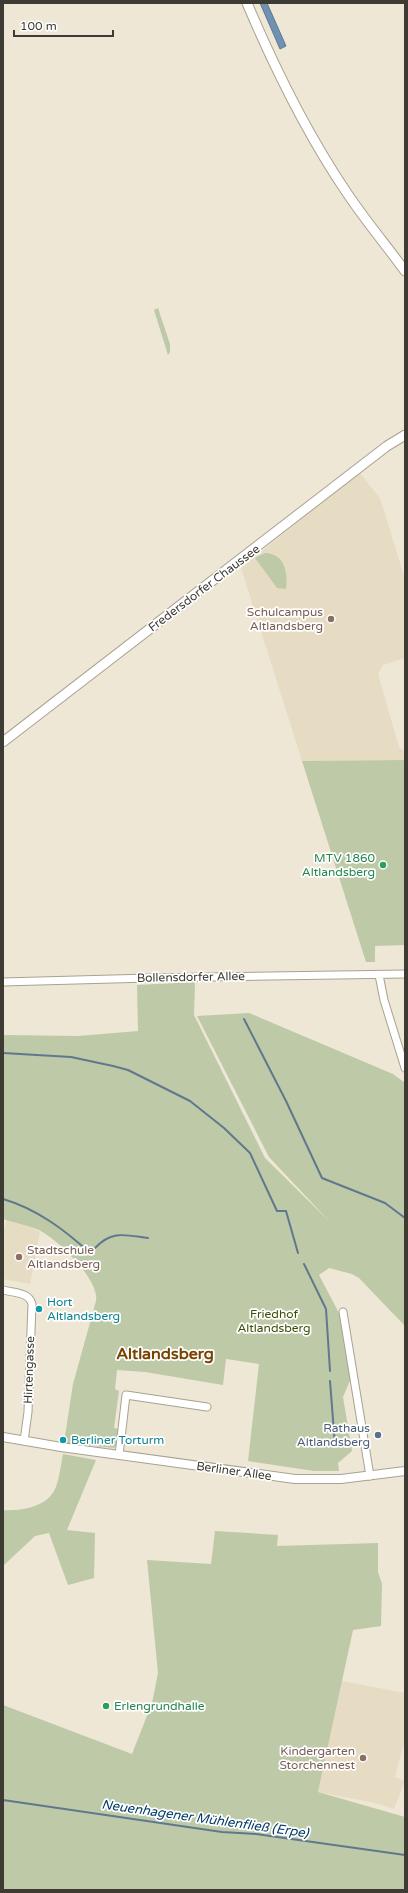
<svg xmlns="http://www.w3.org/2000/svg" width="408" height="1893" font-family="'Varela Round',sans-serif">
	<style>
		.built { fill: #e6dcc3 }
		.green { fill: #bec9a8 }
		.water { fill: #6f92b3; stroke: #60788d }
		.lines { fill: none; stroke-linecap: round; stroke-linejoin: round }
		.stream { stroke: #60788d; stroke-width: 2 }
		.minor-casing { stroke: #a8a291; stroke-width: 9 }
		.tertiary-casing { stroke: #a8a291; stroke-width: 10 }
		.secondary-casing { stroke: #a8a291; stroke-width: 11 }
		.minor { stroke: #fff; stroke-width: 7 }
		.tertiary { stroke: #fff; stroke-width: 8 }
		.secondary { stroke: #fff; stroke-width: 9 }
		.education-dot { fill: #8d6e63; stroke: #fff; stroke-width: 1.5 }
		.leisure-dot { fill: #2e9e5b; stroke: #fff; stroke-width: 1.5 }
		.culture-dot { fill: #0f9aa8; stroke: #fff; stroke-width: 1.5 }
		.service-dot { fill: #5c6f8a; stroke: #fff; stroke-width: 1.5 }
		.labels { text-anchor: middle; dominant-baseline: central; stroke-width: 3.5; stroke-linejoin: round; paint-order: stroke }
		.street-label { font-size: 12px; fill: #3e3b34; stroke: #fff }
		.education-label { font-size: 12px; fill: #785e54; stroke: #fff; text-anchor: end }
		.leisure-label { font-size: 12px; fill: #27864d; stroke: #fff; text-anchor: end }
		.culture-label { font-size: 12px; fill: #0d838f; stroke: #fff; text-anchor: start }
		.park-label { font-size: 12px; fill: #3c4d04; stroke: #fff }
		.service-label { font-size: 12px; fill: #4e5e75; stroke: #fff; text-anchor: end }
		.water-label { font-size: 13px; font-style: italic; fill: #003c67; stroke: #fff }
		.district-label { font-size: 16px; font-weight: bold; fill: #740; stroke: #fff }
	</style>
	<rect width="100%" height="100%" fill="#eee7d5"/>
	<path class="built" d="M359 472 380 498 405 579V658L383 665 378 674 399 747 405 752V760L302 761 241 568Z
		M7 1218 21 1221 40 1232 30 1284 3 1279V1235Z
		M342 1681 405 1693V1740L395 1777 405 1781 394 1809 375 1803 318 1792Z"/>
	<path class="green" d="M158 308 170 344V352L168 355 154 310Z
		M265 553C285 554 288 572 286 589L277 588 255 558Z
		M405 760V945L375 946V962H366L302 761Z
		M195 982 194 1015 265 1158 329 1221 269 1157 197 1016 249 1013 393 1074 405 1083V1326L359 1278 352 1274 329 1268 319 1275 340 1315 351 1378 343 1397 352 1451 338 1463 339 1471H314L248 1461 259 1364 226 1359 223 1385 145 1372 117 1370 115 1389 119 1391 114 1428 119 1429 116 1446 114 1448 64 1443 73 1384 96 1301C100 1280 57 1239 39 1230 28 1225 15 1223 3 1219V1035L78 1036 138 1031 137 985Z
		M63 1454 96 1460 67 1530 95 1533 94 1578 68 1585 49 1533 35 1536 3 1566V1510C20 1511 44 1508 54 1491 59 1483 61 1463 63 1454Z
		M215 1531 278 1535 277 1546 378 1543V1572L382 1584 381 1626 353 1630 318 1792 405 1817V1890H3V1705L132 1754 152 1703 158 1673 147 1560 211 1564Z"/>
	<path class="water" d="M260 3H267L286 46 280 49Z"/>
	<g class="lines">
		<path class="stream" d="M244 1019 286 1101 322 1178 385 1203 405 1218
			M3 1053 71 1057 113 1066 128 1070 190 1101 224 1128 250 1153 277 1211H286L298 1253
			M3 1199C37 1209 65 1230 91 1254L92 1252
			M95 1248C112 1230 125 1235 148 1238
			M304 1264 326 1309 330 1371
			M330 1381 335 1445
			M3 1800 222 1832 256 1834 405 1855"/>
		<defs>
			<path id="minor" d="M379 975 384 1000 405 1068
				M3 982 149 978 405 974
				M3 1290C14 1293 29 1292 32 1304L28 1412 24 1441
				M343 1312 370 1476
				M119 1455 126 1395 207 1407"/>
			<path id="tertiary" d="M3 1437 61 1447 295 1479H341L405 1471"/>
			<path id="secondary" d="M247 3C275 69 307 134 347 193 365 220 386 245 405 271
				M3 742 387 446 405 435"/>
		</defs>
		<use href="#minor" class="minor-casing"/>
		<use href="#tertiary" class="tertiary-casing"/>
		<use href="#secondary" class="secondary-casing"/>
		<use href="#minor" class="minor"/>
		<use href="#tertiary" class="tertiary"/>
		<use href="#secondary" class="secondary"/>
	</g>
	<g class="education-dot">
		<circle cx="331" cy="619" r="4"/>
		<circle cx="19" cy="1257" r="4"/>
		<circle cx="363" cy="1758" r="4"/>
	</g>
	<g class="leisure-dot">
		<circle cx="383" cy="865" r="4"/>
		<circle cx="106" cy="1706" r="4"/>
	</g>
	<g class="culture-dot">
		<circle cx="39" cy="1309" r="4"/>
		<circle cx="63" cy="1440" r="4"/>
	</g>
	<circle class="service-dot" cx="378" cy="1435" r="4"/>
	<g class="labels">
		<g class="street-label">
			<text transform="translate(204 588) rotate(-37)">Fredersdorfer Chaussee</text>
			<text transform="translate(191 977) rotate(-1)">Bollensdorfer Allee</text>
			<text transform="translate(29 1370) rotate(-88)">Hirtengasse</text>
			<text transform="translate(234 1471) rotate(8)">Berliner Allee</text>
		</g>
		<g class="education-label">
			<text x="323" y="612">Schulcampus<tspan x="323" dy="14">Altlandsberg</tspan></text>
			<text x="27" y="1250" text-anchor="start">Stadtschule<tspan x="27" dy="14">Altlandsberg</tspan></text>
			<text x="355" y="1751">Kindergarten<tspan x="355" dy="14">Storchennest</tspan></text>
		</g>
		<g class="leisure-label">
			<text x="375" y="858">MTV 1860<tspan x="375" dy="14">Altlandsberg</tspan></text>
			<text x="114" y="1706" text-anchor="start">Erlengrundhalle</text>
		</g>
		<g class="culture-label">
			<text x="47" y="1302">Hort<tspan x="47" dy="14">Altlandsberg</tspan></text>
			<text x="71" y="1440">Berliner Torturm</text>
		</g>
		<g class="park-label">
			<text x="274" y="1314">Friedhof<tspan x="274" dy="14">Altlandsberg</tspan></text>
		</g>
		<g class="service-label">
			<text x="370" y="1428">Rathaus<tspan x="370" dy="14">Altlandsberg</tspan></text>
		</g>
		<g class="water-label">
			<text transform="translate(205 1819) rotate(8)">Neuenhagener Mühlenfließ (Erpe)</text>
		</g>
		<g class="district-label">
			<text x="165" y="1354">Altlandsberg</text>
		</g>
	</g>
	<rect width="408" height="1893" fill="none" stroke="#3e3b34" stroke-width="8"/>
	<path d="M14 30v6h99v-6" fill="none" stroke="#3e3b34" stroke-width="2"/>
	<text x="20" y="30" font-size="12" fill="#3e3b34" stroke="#ffffff" stroke-width="3" paint-order="stroke">100 m</text>
</svg>
